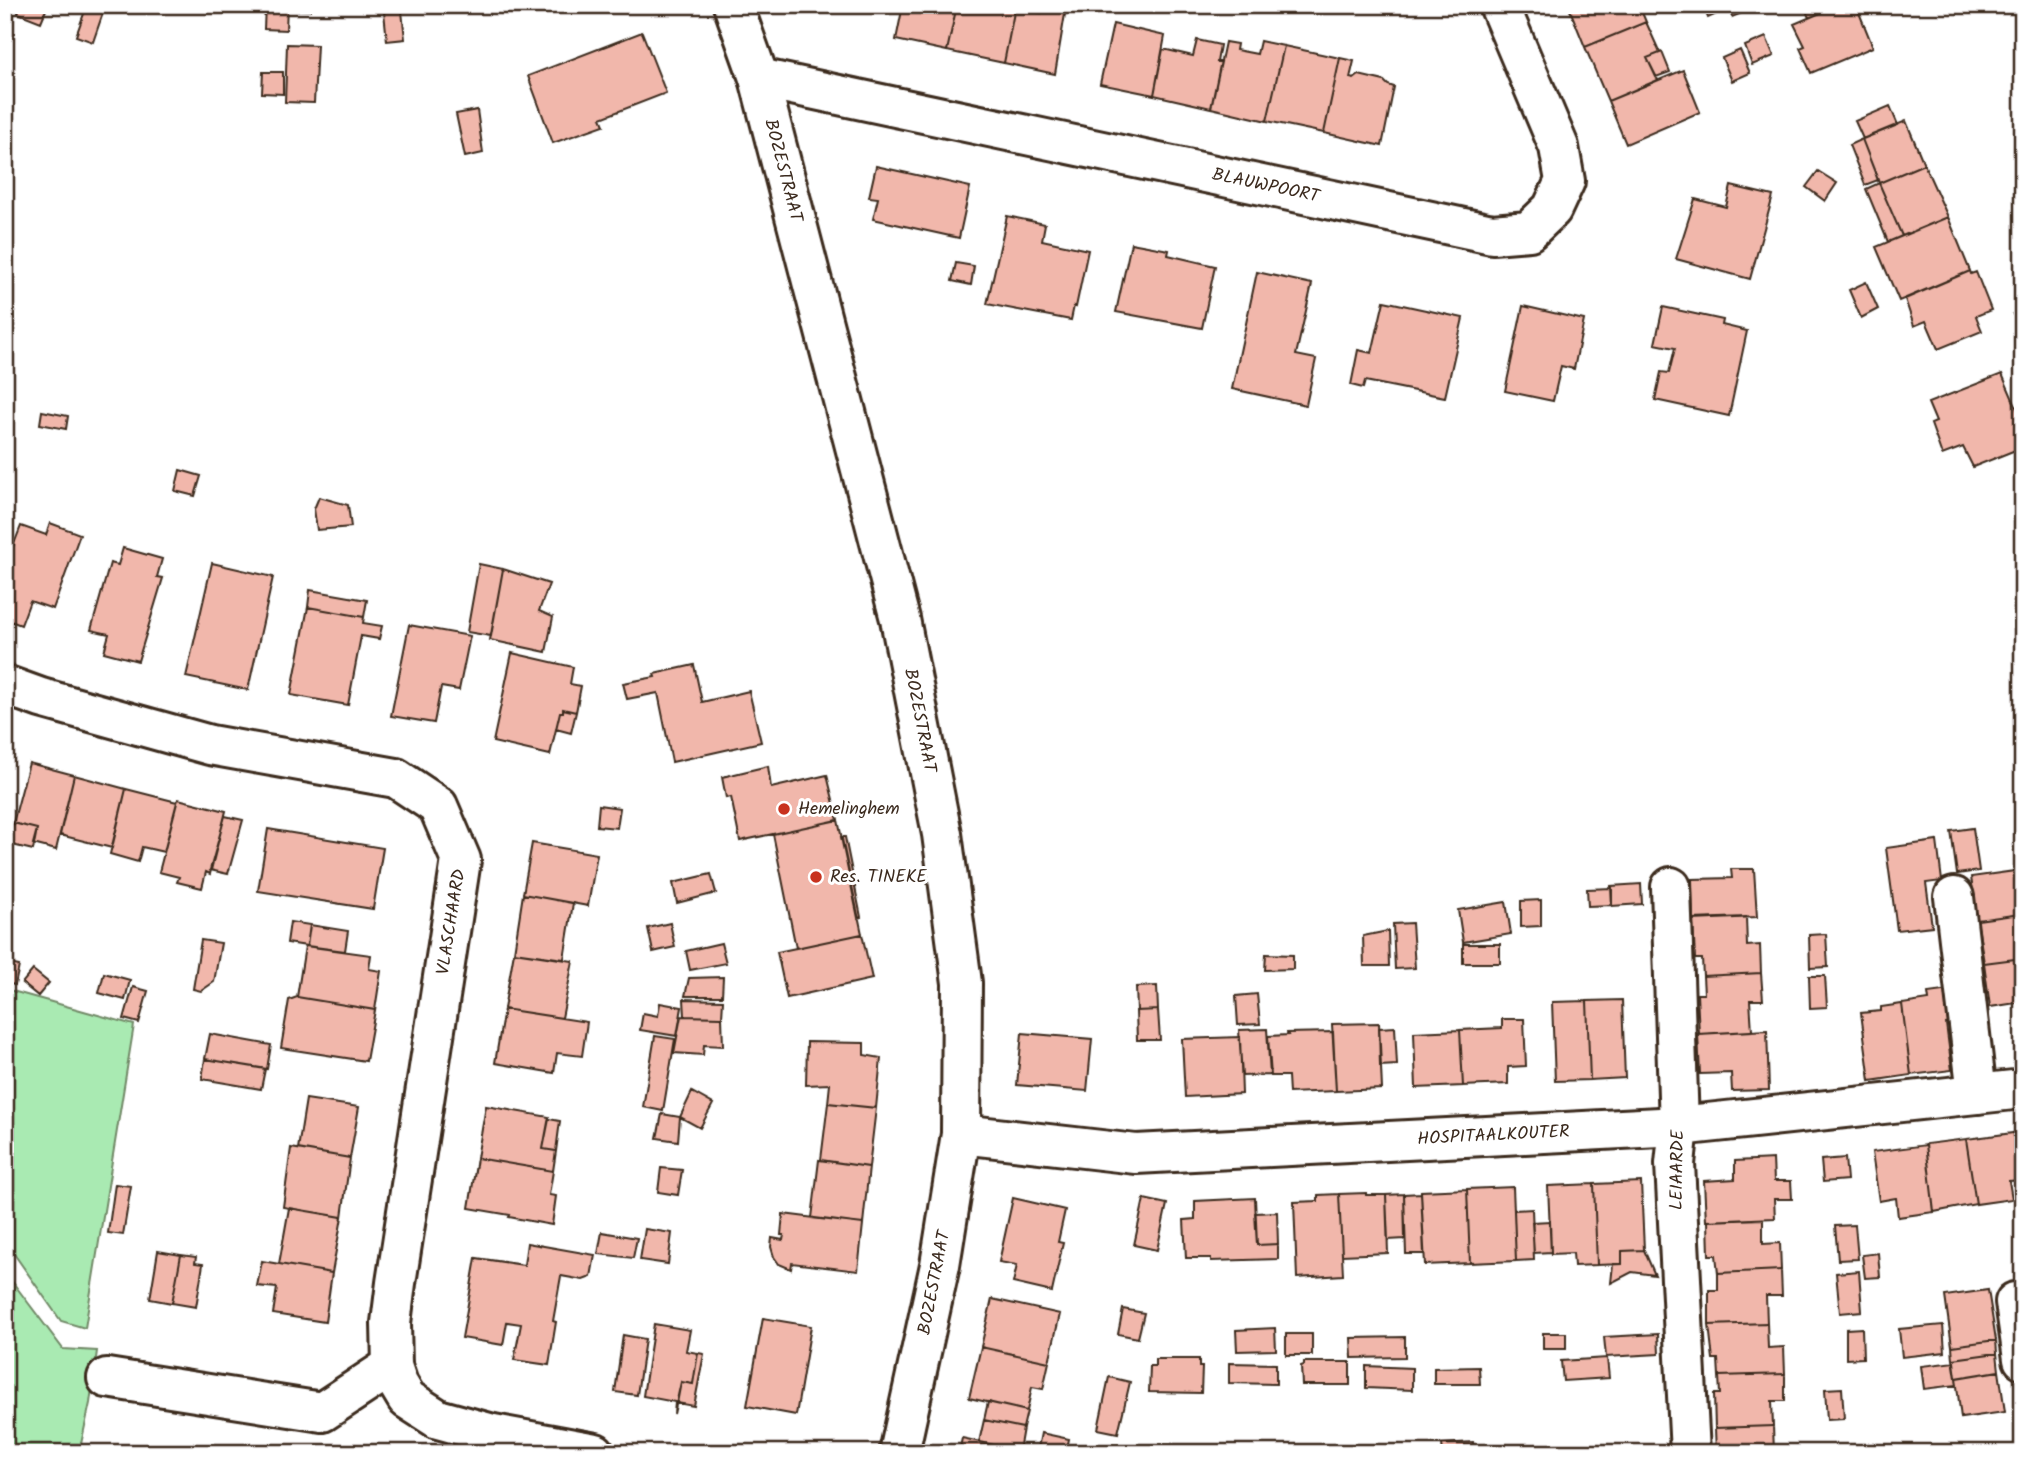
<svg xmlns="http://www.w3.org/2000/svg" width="2028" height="1458" font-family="Kalam,sans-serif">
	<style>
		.green { fill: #a9eab2; stroke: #728a68; stroke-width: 2 }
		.building { fill: #f1b7ab; stroke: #3b2a1e; stroke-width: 2 }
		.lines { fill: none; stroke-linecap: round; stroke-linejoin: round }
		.minor-casing { stroke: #3b2a1e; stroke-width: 44 }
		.minor { stroke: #fff; stroke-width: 38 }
		.poi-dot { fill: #c8321e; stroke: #fff; stroke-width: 2.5 }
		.labels { text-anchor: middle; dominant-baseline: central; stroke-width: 6; stroke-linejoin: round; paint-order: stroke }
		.street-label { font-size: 18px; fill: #3b2a1e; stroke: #fff }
		.poi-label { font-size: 18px; fill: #3b2a1e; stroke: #fff; text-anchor: start }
	</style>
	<rect width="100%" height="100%" fill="#fff"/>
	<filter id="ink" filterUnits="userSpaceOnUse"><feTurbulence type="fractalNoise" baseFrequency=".0143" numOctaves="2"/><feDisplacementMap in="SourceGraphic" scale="14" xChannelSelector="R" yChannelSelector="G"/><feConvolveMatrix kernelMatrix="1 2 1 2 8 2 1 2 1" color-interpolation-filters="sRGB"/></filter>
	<g filter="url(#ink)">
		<path class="green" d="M5 989 134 1025 85 1328 61 1321 5 1241Z
			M5 1272 63 1349 97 1351 90 1403 79 1453H5Z"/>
		<path class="building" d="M21 5H48L41 22 18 13Z
			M265 5H287L286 30 264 29Z
			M287 5H310V10L287 9Z
			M903 5H957L947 51 896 40Z
			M957 5 1015 7 1004 63 947 51Z
			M1043 5 1066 8 1055 74 1004 63 1015 7 1041 13Z
			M1269 5H1286L1284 12Z
			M1568 5H1639L1646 22 1585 47Z
			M1703 5H1727L1728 9 1708 18Z
			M1727 5H1745L1747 11 1732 17Z
			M1804 5H1839L1809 18Z
			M1839 5H1856L1873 47 1811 73 1800 48 1805 46 1794 24Z
			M86 8 103 13 93 42 76 36Z
			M402 11 405 39 387 41 384 12Z
			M1646 22 1660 53 1647 58 1658 80 1608 101 1585 47Z
			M1113 24 1165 36 1154 95 1100 84Z
			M642 32 666 93 601 118 604 125 553 143 528 76Z
			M1766 37 1774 56 1752 65 1745 46Z
			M1197 40 1220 45 1217 62H1221L1211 108 1154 95 1163 49 1193 56Z
			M1260 41 1284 46 1267 121 1211 108 1225 42 1237 44 1236 50 1257 54Z
			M287 44 317 45 314 103 285 102Z
			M1284 46 1340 58 1324 133 1267 121Z
			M1740 50 1750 73 1732 81 1722 58Z
			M1662 52 1670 72 1656 77 1647 58Z
			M1340 58 1354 61 1350 78 1354 79 1359 75 1384 81 1388 85 1394 87 1382 146 1324 133Z
			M1683 70 1700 112 1626 144 1608 101Z
			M263 72H283V94L262 93Z
			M1890 106 1898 125 1863 139 1855 121Z
			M477 110 483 153 465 157 456 114Z
			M1906 121 1924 164 1879 183 1862 139Z
			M1862 139 1878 180 1865 185 1849 145Z
			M1924 164 1948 217 1902 236 1879 183Z
			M876 166 970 187 959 238 873 219 878 198 869 197Z
			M1818 171 1837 183 1825 201 1806 187Z
			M1879 183 1902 236 1888 242 1866 189Z
			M1731 186 1773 196 1750 279 1676 259 1695 199 1726 207Z
			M1007 216 1045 224 1042 240 1088 250 1076 307 1074 306 1071 320 987 304Z
			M1948 217 1970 271 1899 301 1876 247Z
			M1131 243 1169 250 1168 255 1215 266 1202 328 1116 312Z
			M956 263 974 266 971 285 952 281Z
			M1970 271 1971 274 1976 272 1991 310 1976 316 1982 331 1938 349 1926 321 1914 326 1905 299Z
			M1257 272 1312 284 1296 355 1316 359 1306 405 1232 389Z
			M1866 282 1878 309 1861 318 1849 290Z
			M1384 301 1463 318 1445 397 1365 381 1363 388 1351 385 1358 350 1372 353Z
			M1523 306 1584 320 1574 369 1561 366 1553 401 1505 391Z
			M1663 307 1723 320 1722 325 1747 331 1729 416 1655 400 1661 372 1669 373 1675 348 1655 344Z
			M2023 310V328L2020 329 2013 314Z
			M2002 374 2021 418 2023 447 1973 467 1963 447 1942 455 1931 424 1936 422 1928 403Z
			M42 411 68 416 66 429 40 424Z
			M180 470 201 476 195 496 175 491Z
			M319 497 348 505 351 527 317 530 314 509Z
			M50 523 80 534 53 609 30 601 21 625 5 619V567L21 526 46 535Z
			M123 548 162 559 157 577 163 578 138 661 104 652 109 634 91 630 110 563 118 565Z
			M212 563 273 577 248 690 186 677Z
			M479 564 503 569 491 636 467 632Z
			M503 569 549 584 539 611 553 617 546 652 490 640Z
			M310 590 367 600 364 617 308 607Z
			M308 607 364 617 363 623 382 626 379 639 361 636 348 705 291 695Z
			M409 625 470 636 459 690 441 687 434 723 391 716Z
			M512 653 573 667 570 684 581 686 576 712 563 709V712H560L550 755 493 742Z
			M694 665 702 702 749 691 761 742 672 762 658 693 627 699 623 683 655 677 654 674Z
			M563 709 576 712 571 733 556 729 560 712H563Z
			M29 763 74 775 56 850 33 844 37 829 13 823Z
			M768 766 771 788 827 775 838 820 740 841 731 797 726 798 722 777Z
			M74 775 126 789 112 848 60 835Z
			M126 789 177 802 164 852 142 847 138 862 110 854Z
			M178 799 226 811 210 874 206 872 202 888 177 882 179 877 159 872Z
			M599 805 620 808 617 828 597 826Z
			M225 816 243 820 228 874 210 870Z
			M838 820 862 934 796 948 773 834Z
			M13 823 37 829 33 850 8 844Z
			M1973 828 1979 871 1957 874 1951 831Z
			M268 829 383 848 373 909 258 891Z
			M841 837H845L861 917 858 918Z
			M1937 841 1942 881 1926 883 1932 926 1897 930 1886 848Z
			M532 843 597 854 588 906 523 894Z
			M1731 869H1754L1757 917 1693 920 1692 879 1732 878Z
			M2015 871 2021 914 1977 920 1971 877Z
			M711 874 716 893 677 903 673 883Z
			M1641 884 1642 904 1612 906 1611 886Z
			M1612 888V905L1588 906 1587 889Z
			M523 894 573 903 564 959 514 952Z
			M1541 900V926L1521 927V901Z
			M1506 902 1511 934 1463 942 1458 910Z
			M2021 914 2023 958 1984 963 1977 920Z
			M1746 917 1747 946 1760 945 1761 973 1703 976 1702 959H1695L1693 919Z
			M290 922 310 925 307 946 287 943Z
			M670 923 675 947 653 952 648 928Z
			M1412 923 1415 968 1395 969 1393 924Z
			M310 925 348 931 345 951 307 946Z
			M1388 931 1389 966H1364L1363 936Z
			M862 934 872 979 787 998 777 952Z
			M1826 934 1828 967 1810 968 1809 935Z
			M201 940 221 943 214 982 201 991 193 989Z
			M721 943 726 963 690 970 686 951Z
			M1463 944H1500V963H1463Z
			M305 946 371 955 369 969 381 971 375 1010 297 997Z
			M514 952 573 961 562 1018 504 1009Z
			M1266 954 1293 955V969L1265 970Z
			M2023 958V1002L1990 1007 1984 963Z
			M5 963 19 966 15 985 5 983Z
			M33 970 49 983 38 996 22 983Z
			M104 973 130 980 125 1000 99 993Z
			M1761 973 1763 1000H1750L1752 1031 1699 1034 1697 994H1704L1703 976Z
			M1809 976H1825L1827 1007 1810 1008Z
			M723 977 722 996H685L689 978Z
			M1157 986 1158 1010 1137 1011 1136 987Z
			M133 987 148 991 139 1023 124 1019Z
			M1950 990 1955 1023 1946 1024 1952 1070 1911 1075 1902 1004 1929 1000 1928 993Z
			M1257 994 1260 1024 1238 1025 1236 996Z
			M297 997 375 1010 366 1061 281 1048 289 1000Z
			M684 999 723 1000 722 1017 685 1016Z
			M1622 1000 1625 1078 1590 1080 1587 1001Z
			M1587 1001 1590 1080 1555 1081 1552 1002Z
			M660 1003 682 1007 677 1036 640 1030 643 1013 658 1016Z
			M1902 1004 1911 1075 1870 1081 1861 1013 1881 1011V1007Z
			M504 1009 587 1022 582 1056 557 1053 554 1073 495 1063Z
			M1158 1010 1160 1040H1137L1136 1011Z
			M681 1016 722 1017 723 1046 704 1045 703 1055 674 1053Z
			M1502 1019H1524L1526 1066 1508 1067V1084L1463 1086 1460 1030 1502 1028Z
			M1379 1023 1382 1089 1336 1091 1332 1024Z
			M1395 1027 1397 1065 1380 1066 1379 1028Z
			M1267 1029 1270 1075 1242 1076 1239 1030Z
			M1460 1030 1463 1086 1416 1088 1414 1032Z
			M1767 1030 1769 1090 1732 1091 1731 1073 1700 1074 1698 1034Z
			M1333 1032 1336 1091 1289 1093 1288 1076H1271L1268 1036 1288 1035 1287 1033Z
			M1022 1033 1092 1039 1087 1091 1017 1085Z
			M210 1034 271 1045 267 1069 205 1059Z
			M655 1036 675 1039 663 1111 643 1107Z
			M1240 1037 1242 1094 1185 1097 1182 1039Z
			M807 1042 864 1043V1055L881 1058 876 1108 828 1103 830 1084 806 1085Z
			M205 1059 265 1069 261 1089 202 1079Z
			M692 1092 713 1104 700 1128 680 1117Z
			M306 1099 359 1107 350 1158 298 1149Z
			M828 1103 876 1108 869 1167 821 1160Z
			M486 1106 549 1117 543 1149 556 1151 553 1171 477 1158Z
			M662 1114 680 1117 678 1141 657 1138Z
			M549 1119 560 1121 556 1151 543 1149Z
			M2021 1132 2023 1180 2009 1181 2012 1199 1976 1204 1966 1139Z
			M1966 1139 1976 1204 1934 1212 1926 1144Z
			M1926 1145 1934 1212 1898 1217 1896 1198 1879 1201 1872 1152Z
			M291 1148 350 1158 342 1217 283 1207Z
			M477 1158 553 1171 549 1195 556 1196 552 1225 509 1217 510 1215 469 1208Z
			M1845 1158 1847 1180 1823 1182 1821 1160Z
			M1773 1159 1774 1181H1791L1792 1199H1774L1775 1218 1706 1221 1704 1181 1735 1179V1161Z
			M819 1160 869 1167 863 1224 812 1218Z
			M661 1168 682 1170 678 1195 658 1192Z
			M1641 1182 1644 1250 1622 1251V1264L1597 1265 1594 1184Z
			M115 1184 131 1186 123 1235 108 1233Z
			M1594 1184 1597 1265 1574 1266 1573 1253 1551 1254 1548 1186Z
			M1513 1187 1516 1261 1470 1263 1467 1189Z
			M1467 1189 1470 1263 1425 1265 1421 1191Z
			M1366 1193V1195H1386L1388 1253 1342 1255 1339 1194Z
			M1421 1193 1424 1254H1406L1404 1194Z
			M1339 1194 1343 1275 1297 1278 1294 1202 1318 1201V1195Z
			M1404 1194 1405 1239 1388 1240 1386 1195Z
			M1013 1198 1065 1210 1058 1242 1063 1243 1052 1292 1013 1283 1017 1265 999 1262Z
			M1255 1198 1257 1245 1278 1244V1259L1211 1261V1258H1186L1184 1220 1195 1219V1201Z
			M1144 1199 1167 1204 1157 1250 1134 1245Z
			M289 1208 342 1217 332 1273 279 1264Z
			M1532 1209 1534 1260 1516 1261 1514 1210Z
			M1277 1212 1278 1244 1257 1245 1255 1213Z
			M783 1214 863 1224 858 1271 792 1263 791 1269 779 1264 774 1257 771 1247 772 1238 783 1240 784 1235H781Z
			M1763 1219V1244L1780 1243 1781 1270 1718 1273 1716 1255H1709L1708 1221Z
			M1550 1221 1551 1252 1534 1253 1532 1222Z
			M1855 1225 1858 1259 1838 1260 1835 1226Z
			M645 1229 672 1233 668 1264 640 1260Z
			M602 1232 637 1238 633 1258 598 1254Z
			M527 1243 595 1255 591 1277 583 1280 561 1276 553 1321 556 1322 549 1365 514 1360 521 1324 507 1322 503 1345 462 1338 476 1258 524 1265Z
			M1644 1250 1655 1275 1632 1272 1611 1283 1613 1264H1622V1251Z
			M158 1251 181 1255 172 1303 150 1299Z
			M1878 1253 1880 1277 1865 1278 1862 1255Z
			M181 1255 196 1257 195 1263 203 1264 196 1307 172 1303Z
			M262 1261 332 1273 325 1322 273 1314 277 1288 257 1286Z
			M1781 1270 1782 1296H1766L1767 1323 1709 1325V1290H1718V1273Z
			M1859 1271 1862 1311 1840 1313 1836 1273Z
			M1988 1290 1996 1340 1952 1346 1945 1296Z
			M992 1299 1060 1314 1049 1362 981 1347Z
			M1123 1309 1144 1313 1138 1338 1118 1334Z
			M763 1318 811 1326 796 1415 747 1406Z
			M1767 1323 1768 1348 1784 1347 1785 1374 1719 1376 1718 1359H1713L1709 1325Z
			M654 1324 690 1330 686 1351 698 1353 693 1384 681 1382 674 1414 675 1402 643 1396Z
			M1943 1325 1945 1352 1902 1357 1899 1329Z
			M1275 1328 1276 1350 1237 1351 1236 1330Z
			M1862 1328 1863 1358 1846 1359V1329Z
			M1543 1333H1566V1349H1543Z
			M1286 1334H1312V1355H1286Z
			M1658 1334 1659 1354 1606 1357 1604 1337Z
			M623 1335 645 1339 637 1395 615 1392Z
			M1405 1337V1357L1352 1358 1351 1338Z
			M1996 1340 1997 1353 1953 1359 1952 1346Z
			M981 1347 1049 1362 1043 1389 1032 1387 1027 1411 969 1398Z
			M698 1353 704 1354 694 1406 677 1403 681 1382 693 1384Z
			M1997 1353 1999 1371 1956 1378 1953 1359Z
			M1607 1358 1609 1378 1563 1381 1561 1361Z
			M1155 1359H1199V1367H1202L1201 1393 1149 1392 1150 1366H1155Z
			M1304 1362H1350V1385H1302L1301 1366 1304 1365Z
			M1954 1362 1957 1385 1924 1389 1921 1366Z
			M1229 1363 1276 1364V1384L1229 1383Z
			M1366 1366 1412 1368V1390L1366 1388Z
			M1479 1367 1480 1384H1434V1368Z
			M1999 1371 2005 1412 1961 1418 1956 1378Z
			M1785 1374V1401H1772L1773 1426 1715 1428 1714 1394H1720L1719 1376Z
			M1109 1377 1130 1382 1118 1433 1098 1429Z
			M1842 1388 1844 1419 1827 1420 1825 1389Z
			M988 1402 1027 1411 1023 1428 984 1420Z
			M984 1420 1023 1428 1019 1451 979 1442Z
			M1773 1426 1774 1452 1789 1453H1716L1715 1428Z
			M1041 1433 1069 1439 1066 1453H1037Z
			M962 1438 1008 1448 1007 1453H959Z
			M1473 1442 1474 1453H1443L1442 1444Z"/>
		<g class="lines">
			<defs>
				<g id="minor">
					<path id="s1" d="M733 5 759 78 900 619 942 834 962 983 961 1134 940 1265 899 1453"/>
					<path id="s2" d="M759 78 1492 234 1529 231 1552 209 1565 181 1559 147 1499 5"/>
					<path d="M5 685 41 698 210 745 396 778 438 806 461 860 396 1283 391 1323 392 1366 398 1384 407 1399 438 1419 493 1434 595 1453"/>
					<path d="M1671 887 1679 1126 1675 1164 1690 1453"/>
					<path d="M1954 897 1977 1094"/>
					<path id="s3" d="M961 1134 1136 1154 1679 1126 2023 1089"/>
					<path d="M2015 1302 2023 1359"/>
					<path d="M107 1378 322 1412 392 1366"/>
				</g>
			</defs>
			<use href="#minor" class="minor-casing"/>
			<use href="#minor" class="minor"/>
		</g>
	</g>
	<g class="poi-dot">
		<circle cx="784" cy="809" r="7"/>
		<circle cx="816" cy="877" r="7"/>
	</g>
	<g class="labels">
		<g class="street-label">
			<text stroke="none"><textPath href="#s1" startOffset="173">BOZESTRAAT</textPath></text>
			<text stroke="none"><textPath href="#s2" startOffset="518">BLAUWPOORT</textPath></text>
			<text stroke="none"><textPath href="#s1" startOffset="740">BOZESTRAAT</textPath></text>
			<text transform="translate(452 922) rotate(-81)">VLASCHAARD</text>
			<text stroke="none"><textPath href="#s3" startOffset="534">HOSPITAALKOUTER</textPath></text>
			<text transform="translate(1678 1170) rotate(-89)">LEIAARDE</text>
			<text transform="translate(935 1283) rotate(-79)">BOZESTRAAT</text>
		</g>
		<g class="poi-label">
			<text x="798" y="809">Hemelinghem</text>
			<text x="830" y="877">Res. TINEKE</text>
		</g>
	</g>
	<rect width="2028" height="1458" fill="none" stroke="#fff" stroke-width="28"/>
	<rect x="14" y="14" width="2000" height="1430" fill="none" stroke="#3b2a1e" stroke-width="2.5" filter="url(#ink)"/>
</svg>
